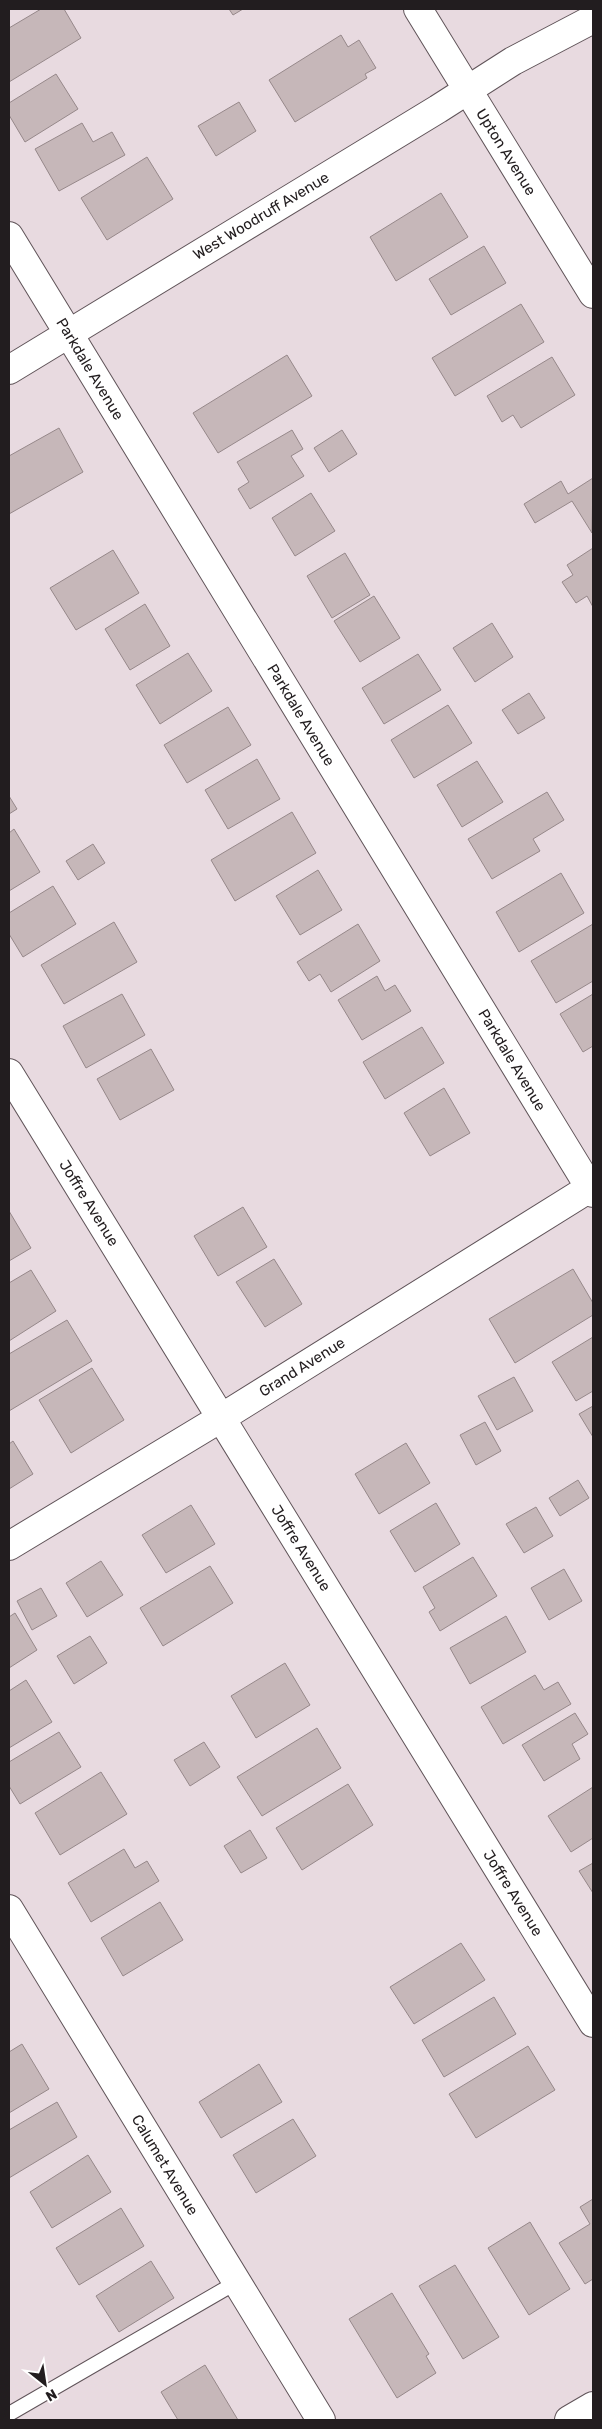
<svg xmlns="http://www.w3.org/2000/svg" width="602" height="2429" font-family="Rubik,sans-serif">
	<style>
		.building { fill: #c6b7b9; stroke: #96888a }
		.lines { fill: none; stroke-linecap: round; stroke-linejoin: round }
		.lane-casing { stroke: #605459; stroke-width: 16 }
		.street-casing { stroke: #605459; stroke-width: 30 }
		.secondary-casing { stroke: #605459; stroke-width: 30 }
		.lane { stroke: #fff; stroke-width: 14 }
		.street { stroke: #fff; stroke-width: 28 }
		.secondary { stroke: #fff; stroke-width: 28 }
		.labels { text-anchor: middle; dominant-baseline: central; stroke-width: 5; stroke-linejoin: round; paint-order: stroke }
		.street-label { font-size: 15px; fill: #221d1f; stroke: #fff }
	</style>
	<rect width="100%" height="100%" fill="#e8dae0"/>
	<path class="building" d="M41 9H64L81 38 9 82V28Z
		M229 9H243L233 15Z
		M341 35 348 47 359 40 376 68 365 74 367 78 295 122 269 80Z
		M56 74 78 109 25 142 9 115V103Z
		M239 102 256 131 216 156 198 126Z
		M82 123 93 142 112 132 125 155 59 191 35 149Z
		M147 157 173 199 107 240 81 198Z
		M441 193 468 237 396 281 370 237Z
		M484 246 506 283 451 315 429 279Z
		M521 304 544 342 455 396 432 358Z
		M287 355 312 396 218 453 193 413Z
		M552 357 575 395 521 428 513 415 502 422 487 396Z
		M59 428 83 472 9 514V456Z
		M292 430 303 449 291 456 304 476 250 509 238 489 249 482 237 462Z
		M342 430 357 454 329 472 314 448Z
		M593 478 592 533 572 501 535 523 524 504 561 481 568 494Z
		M311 493 335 531 295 556 272 518Z
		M593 548V607L587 596 576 603 562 582 573 575 567 565Z
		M113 550 139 593 76 630 50 588Z
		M345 553 370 595 332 618 307 576Z
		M374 596 400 638 360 662 334 621Z
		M145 604 170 646 130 670 105 629Z
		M492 623 513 657 475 682 453 648Z
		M188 653 212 691 160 724 136 685Z
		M418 654 441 690 384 724 362 688Z
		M529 693 545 718 518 734 502 710Z
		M448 705 472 743 414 778 391 740Z
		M228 707 251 745 187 783 164 745Z
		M257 759 280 799 228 829 205 790Z
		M477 761 503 802 462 827 437 785Z
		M547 792 564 820 533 839 540 851 492 879 468 839Z
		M9 796 17 809 9 814Z
		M292 812 316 853 235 901 211 860Z
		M14 829 40 872 9 891V833Z
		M93 844 105 863 78 880 66 861Z
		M318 870 342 910 300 935 276 896Z
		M561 873 584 913 519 952 496 912Z
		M53 886 76 924 23 957 9 934V913Z
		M114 922 137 962 64 1004 41 965Z
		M358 924 380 961 331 992 320 974 309 981 297 962Z
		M593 924V981L556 1003 531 961Z
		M377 976 385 991 395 985 411 1011 362 1040 338 1000Z
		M122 994 145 1035 86 1068 63 1026Z
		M593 994V1046L583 1052 560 1014Z
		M422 1027 444 1063 385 1099 363 1062Z
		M151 1049 174 1090 120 1120 97 1079Z
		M444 1088 470 1133 430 1156 404 1113Z
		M243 1207 267 1247 218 1276 194 1236Z
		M9 1211 31 1248 9 1261Z
		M274 1259 302 1304 265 1327 236 1282Z
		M573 1269 593 1303V1315L515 1363 489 1319Z
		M31 1270 56 1311 9 1341V1283Z
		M67 1320 92 1361 9 1411V1354Z
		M593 1337V1391L576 1401 552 1362Z
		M92 1368 124 1420 71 1453 39 1400Z
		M514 1377 533 1411 497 1430 478 1396Z
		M593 1406V1437L579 1414Z
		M485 1422 501 1451 476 1465 460 1435Z
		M13 1441 33 1474 9 1489V1444Z
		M406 1443 430 1483 379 1514 355 1474Z
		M578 1480 589 1498 560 1516 549 1498Z
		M436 1503 460 1544 415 1572 390 1531Z
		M191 1505 215 1544 166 1573 142 1535Z
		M536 1507 553 1536 524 1553 506 1524Z
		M473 1557 497 1596 440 1631 429 1612 435 1608 423 1587Z
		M101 1561 123 1595 87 1617 66 1583Z
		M210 1566 233 1603 163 1646 140 1608Z
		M564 1569 582 1601 549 1620 531 1588Z
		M41 1588 57 1616 32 1630 17 1601Z
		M15 1613 37 1650 9 1668V1617Z
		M506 1616 526 1652 470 1684 450 1648Z
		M90 1636 107 1663 74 1684 57 1656Z
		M285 1663 310 1705 256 1738 231 1696Z
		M535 1675 544 1690 558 1682 571 1704 503 1744 481 1707Z
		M26 1680 52 1722 9 1748V1691Z
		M575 1713 588 1734 572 1744 580 1759 544 1781 522 1745Z
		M317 1728 341 1768 262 1816 237 1777Z
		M59 1732 81 1767 20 1804 9 1786V1762Z
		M204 1742 220 1767 190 1786 174 1760Z
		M101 1772 127 1814 60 1855 35 1813Z
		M348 1784 373 1825 302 1870 276 1828Z
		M593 1787V1838L571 1852 548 1816Z
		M250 1830 267 1858 241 1873 224 1846Z
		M124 1849 135 1868 147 1861 159 1881 91 1922 68 1883Z
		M593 1863V1893L579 1871Z
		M160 1902 183 1940 123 1976 101 1938Z
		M461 1943 485 1980 414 2024 390 1987Z
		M494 1997 516 2034 444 2077 422 2040Z
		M22 2044 49 2089 9 2113V2052Z
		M528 2046 555 2090 476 2138 449 2094Z
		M259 2064 282 2102 221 2138 199 2102Z
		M57 2102 77 2137 9 2178V2130Z
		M293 2119 316 2156 256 2193 233 2155Z
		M88 2155 111 2192 52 2228 30 2192Z
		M593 2199V2279L585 2284 559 2243 590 2224 580 2207Z
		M121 2208 144 2246 79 2285 56 2248Z
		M530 2222 570 2289 529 2315 488 2248Z
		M151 2261 174 2298 119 2332 96 2296Z
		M455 2265 499 2337 463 2359 419 2286Z
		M392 2293 429 2354 426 2356 436 2373 397 2398 349 2319Z
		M205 2365 238 2420H178L161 2392Z"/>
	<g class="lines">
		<defs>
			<path id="lane" d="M9 2414 237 2282"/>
			<path id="street" d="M9 236 593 1193
				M9 370 438 109 513 61 593 19
				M9 1073 593 2023
				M9 1546 221 1418 593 1186
				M9 1909 321 2420"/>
			<path id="secondary" d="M418 9 593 294
				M569 2420 593 2406"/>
		</defs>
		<use href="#lane" class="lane-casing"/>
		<use href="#street" class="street-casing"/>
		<use href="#secondary" class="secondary-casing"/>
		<use href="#lane" class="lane"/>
		<use href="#street" class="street"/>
		<use href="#secondary" class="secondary"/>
	</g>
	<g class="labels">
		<g class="street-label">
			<text transform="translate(506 152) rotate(58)">Upton Avenue</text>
			<text transform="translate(261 216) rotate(-31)">West Woodruff Avenue</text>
			<text transform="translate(90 369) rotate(59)">Parkdale Avenue</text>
			<text transform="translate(301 715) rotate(59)">Parkdale Avenue</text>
			<text transform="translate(512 1060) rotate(59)">Parkdale Avenue</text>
			<text transform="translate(89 1203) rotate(58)">Joffre Avenue</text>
			<text transform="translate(302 1367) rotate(-32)">Grand Avenue</text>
			<text transform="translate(301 1548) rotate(58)">Joffre Avenue</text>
			<text transform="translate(513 1893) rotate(58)">Joffre Avenue</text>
			<text transform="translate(165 2165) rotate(59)">Calumet Avenue</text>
		</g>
	</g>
	<rect width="602" height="2429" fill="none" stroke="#221d1f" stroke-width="20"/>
	<g transform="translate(45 2384) rotate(150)" stroke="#ffffff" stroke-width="4" paint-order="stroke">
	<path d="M0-4L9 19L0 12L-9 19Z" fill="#221d1f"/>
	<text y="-8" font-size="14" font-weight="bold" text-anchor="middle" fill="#221d1f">N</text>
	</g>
</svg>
